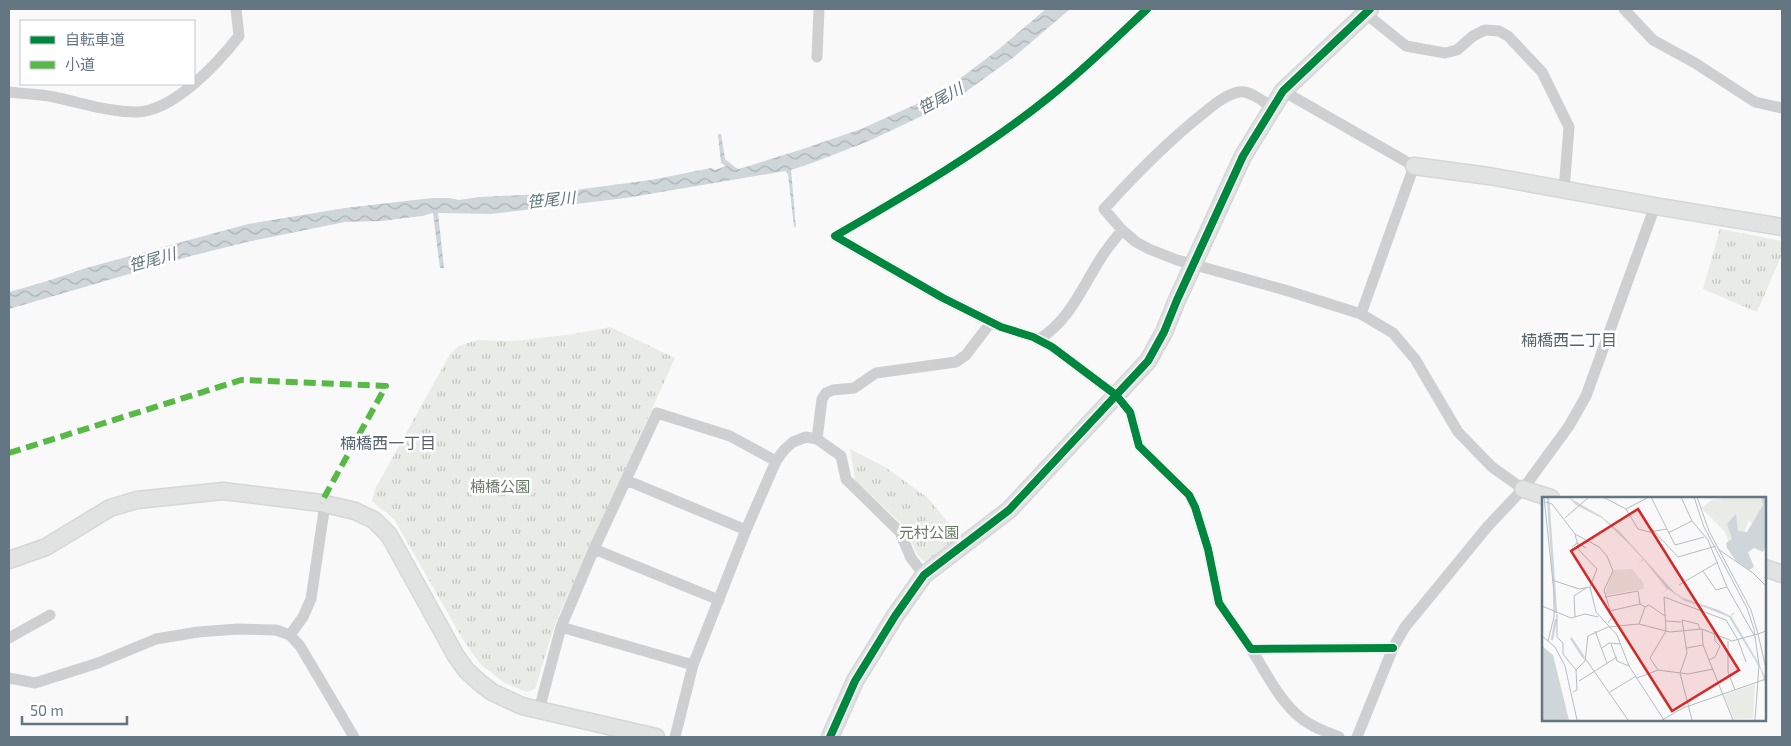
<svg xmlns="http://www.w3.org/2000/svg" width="1791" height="746" font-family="'Exo 2','Noto Sans JP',sans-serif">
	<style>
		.park { fill: url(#park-tufts) }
		.water { fill: url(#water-waves) }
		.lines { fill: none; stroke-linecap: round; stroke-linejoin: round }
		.secondary-casing { stroke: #d5d6d7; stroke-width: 19 }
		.street { stroke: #cecfd0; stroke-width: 11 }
		.secondary { stroke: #e1e2e2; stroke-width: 16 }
		.quiet { stroke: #58b947; stroke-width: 6; stroke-dasharray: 12 6; stroke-linecap: butt }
		.cycleway-casing { stroke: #fff; stroke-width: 11 }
		.cycleway { stroke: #00873e; stroke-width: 8 }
		.labels { text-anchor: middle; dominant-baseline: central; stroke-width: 5; stroke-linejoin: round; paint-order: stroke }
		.park-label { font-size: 15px; fill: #687a64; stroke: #fff }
		.water-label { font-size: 16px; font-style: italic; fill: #60757c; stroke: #fff }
		.neighbourhood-label { font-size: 16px; fill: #57646e; stroke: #fff }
		.inset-river { fill: none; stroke: #ced6d9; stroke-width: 2.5 }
		.inset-road { fill: none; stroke: #b5bdc3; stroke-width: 1 }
		.view { fill: #d62828; fill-opacity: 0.15; stroke: #d62828; stroke-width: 2.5 }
		.inset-edge { fill: none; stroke: #657683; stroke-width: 2.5 }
	</style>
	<defs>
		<pattern id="park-tufts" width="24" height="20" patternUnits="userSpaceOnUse" patternTransform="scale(1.25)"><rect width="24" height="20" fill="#e8ebe6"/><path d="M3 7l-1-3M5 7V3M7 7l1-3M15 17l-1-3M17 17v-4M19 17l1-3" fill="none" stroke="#c0c3c0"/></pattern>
		<pattern id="water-waves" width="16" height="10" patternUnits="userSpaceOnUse" patternTransform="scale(1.25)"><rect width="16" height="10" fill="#ced6d9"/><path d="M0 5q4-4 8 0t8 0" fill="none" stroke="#abb2b5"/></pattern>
	</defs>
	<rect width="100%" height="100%" fill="#f9f9f9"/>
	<path class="park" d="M1720 229 1782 241V254L1757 312 1703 289Z
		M610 327 675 358 555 624 535 689 527 692 505 683 481 665 462 638 394 519 372 501 376 487 384 473 449 356 458 346 478 340 514 341 574 334Z
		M850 449 885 467 928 498 959 536 927 565 917 554 906 528 855 480Z"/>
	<path class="water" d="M1046 9H1070L1014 57 964 93 926 114 869 141 812 163 791 170 796 227H794L788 174 785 171 626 198 491 214 438 213 444 268H440L433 213 422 216 381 221 345 222 247 242 191 256 9 309V292C35 285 61 277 86 268L248 224 345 208 432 198H449L459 200 479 197 544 194 651 180 711 168 715 170 726 166 721 163 718 134H721L725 159 736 168 739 169 800 150 861 129 941 93 999 49Z"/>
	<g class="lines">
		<defs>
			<path id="secondary" d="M1414 166 1489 176 1655 206 1782 227
				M1523 489 1551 498
				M9 560 46 547 110 508 137 500 223 491 321 503 355 511 374 520 389 535 456 656 466 670 479 682 492 692 522 706 656 737
				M1765 568 1782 574
				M830 737 855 681 895 616 924 575 1009 510 1148 361 1164 332 1177 300 1243 156 1283 91 1370 9"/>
		</defs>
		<use href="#secondary" class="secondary-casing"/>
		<path class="street" d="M1147 9C1115 39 1083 71 1048 98 982 151 908 194 835 236L943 298 1001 327 1033 337 1052 347 1116 395 1130 412 1139 446 1189 495 1195 507 1208 549 1219 603 1251 649 1393 648
			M1624 9 1653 40 1695 63 1755 102 1782 108
			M1365 13 1406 46 1445 53 1457 50 1473 36 1485 30 1499 31 1508 36 1542 72 1569 127 1564 190
			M817 57 819 9
			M1283 91 1414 166 1361 314
			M9 92C24 94 40 94 54 97 82 103 109 112 137 112 174 111 218 63 239 36L236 9
			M1273 108C1264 102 1250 90 1239 92 1224 95 1211 107 1200 116 1165 144 1134 176 1104 209L1122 230 1136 242 1149 249 1177 260 1285 290 1361 314 1393 333 1415 359 1458 432 1492 467 1523 489
			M1038 340C1071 319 1081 289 1101 258 1107 248 1115 239 1122 230
			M817 439 822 399 826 393 833 390 854 388 876 373 956 362 966 355 991 322
			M626 480 746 530
			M594 549 719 600
			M561 627 693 665
			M290 635 303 617 311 599 325 504
			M9 638 50 615
			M1251 649C1266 672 1279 701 1301 718 1312 727 1326 732 1339 737
			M9 678 35 683 98 663 156 639 198 632 238 629 276 630 290 635 300 646 354 737
			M539 710 561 627 594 549 657 413 730 436 776 461
			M675 737 693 665 746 530 776 461 784 450 793 442 806 437 817 439 841 456 846 479 900 532 911 558 924 575
			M1357 737 1393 648 1405 627 1488 526 1523 489 1569 426 1586 396 1655 206"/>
		<use href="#secondary" class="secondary"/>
		<path class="quiet" d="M9 453 241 380 386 386 321 503"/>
		<defs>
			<path id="cycleway" d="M1147 9C1115 39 1083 71 1048 98 982 151 908 194 835 236L943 298 1001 327 1033 337 1052 347 1116 395 1130 412 1139 446 1189 495 1195 507 1208 549 1219 603 1251 649 1393 648
				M830 737 855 681 895 616 924 575 1009 510 1148 361 1164 332 1177 300 1243 156 1283 91 1370 9"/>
		</defs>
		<use href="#cycleway" class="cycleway-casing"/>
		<use href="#cycleway" class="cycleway"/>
	</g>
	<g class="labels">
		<g class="park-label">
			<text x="500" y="486">楠橋公園</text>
			<text x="929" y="532">元村公園</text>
		</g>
		<g class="water-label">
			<text transform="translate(940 98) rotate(-28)">笹尾川</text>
			<text transform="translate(551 199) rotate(-6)">笹尾川</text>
			<text transform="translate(152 259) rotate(-16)">笹尾川</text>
		</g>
		<g class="neighbourhood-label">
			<text x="1569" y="339">楠橋西二丁目</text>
			<text x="388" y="442">楠橋西一丁目</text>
		</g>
	</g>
	<g transform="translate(1542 497)">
		<rect width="224" height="224" fill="#f9f9f9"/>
		<path d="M186 0H224V29L219 38 207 23 200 41 188 50 183 35 159 11 170 3Z" fill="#e8ebe6"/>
		<path d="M90 72 101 85 102 92 64 98V92L72 73ZM213 187 211 221 192 222 182 198Z" fill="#e8ebe6"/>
		<path d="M26 0 59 19 77 34 133 96 141 101 177 113 188 119 191 116H193L189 119 216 165 224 181V190L219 173 187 120 159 109 157 113 158 109 143 104 126 92 121 96 125 92 102 63 97 66 101 62 88 48 60 21 34 8ZM219 0H224V49L221 55 212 51 206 55 212 70 207 73 194 64 185 51 184 46 190 42 185 27 194 17 196 34 205 35 221 8ZM0 149 11 158 27 223H0Z" fill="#ced6d9"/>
		<path class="inset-river" d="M6 0 14 116M29 141 42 161M10 143 14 122"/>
		<path class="inset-road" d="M2 0 12 95V120L6 144M61 0 84 12 96 32 107 35 125 32M109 0 133 48 162 40M139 0 150 24 166 43 185 90 212 138M152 0 162 30 205 111 212 132 217 168 213 223M3 5 10 7 33 37 57 50 65 59 71 74 62 93 70 120 66 126M84 12 107 0M23 21 47 0M110 32 136 60 174 49M126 36 150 24M33 37 37 53 55 72 48 90 54 115 75 138 87 169 122 223M30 50 35 46 44 51M176 52 211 76 224 89M161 74 174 93 185 90M10 83 37 92 48 90M137 88 176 65M63 100 96 94 98 107 103 110 97 127M0 109 29 121 43 117 56 120M103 110 107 108 123 119M68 114 98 107M15 117V140L21 146V157L34 173M33 120 32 99 44 91M124 124 139 125M160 132 161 148 191 223M53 134 65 166M224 134 216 137 224 172M0 139 13 150 23 169 35 223M186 144V175L193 193M69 147 75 164 87 169M60 151 67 146 79 147M145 151 161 148M43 161 86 223M167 163 173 160 178 149 173 144 172 135M116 173 108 161 124 134 122 100 184 123 196 143 204 165M95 181 116 173 146 177 171 172M37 184 75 160M31 195 35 193 34 173 43 164 46 139 66 130 97 127 128 135 160 132 190 144 216 137 209 113 167 34 155 0M68 195 94 179M120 223 141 211 224 182M150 223 138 176 145 156 140 123 156 127 158 132"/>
		<path class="view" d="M96 12 197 173 130 214 29 54Z"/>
		<rect width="224" height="224" class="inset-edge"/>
	</g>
	<rect width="1791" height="746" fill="none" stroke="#657683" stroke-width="20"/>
	<rect x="20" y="20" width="175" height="65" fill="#ffffff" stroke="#c1c8cd"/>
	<rect x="30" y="36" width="25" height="8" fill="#00873e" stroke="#c1c8cd"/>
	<text x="65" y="45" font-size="15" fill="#657683">自転車道</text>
	<rect x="30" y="61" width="25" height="8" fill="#58b947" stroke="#c1c8cd"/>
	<text x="65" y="70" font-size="15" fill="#657683">小道</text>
	<path d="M22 716v8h105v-8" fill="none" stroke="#657683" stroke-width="2.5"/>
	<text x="30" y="716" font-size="15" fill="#657683" stroke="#ffffff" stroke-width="4" paint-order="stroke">50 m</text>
</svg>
